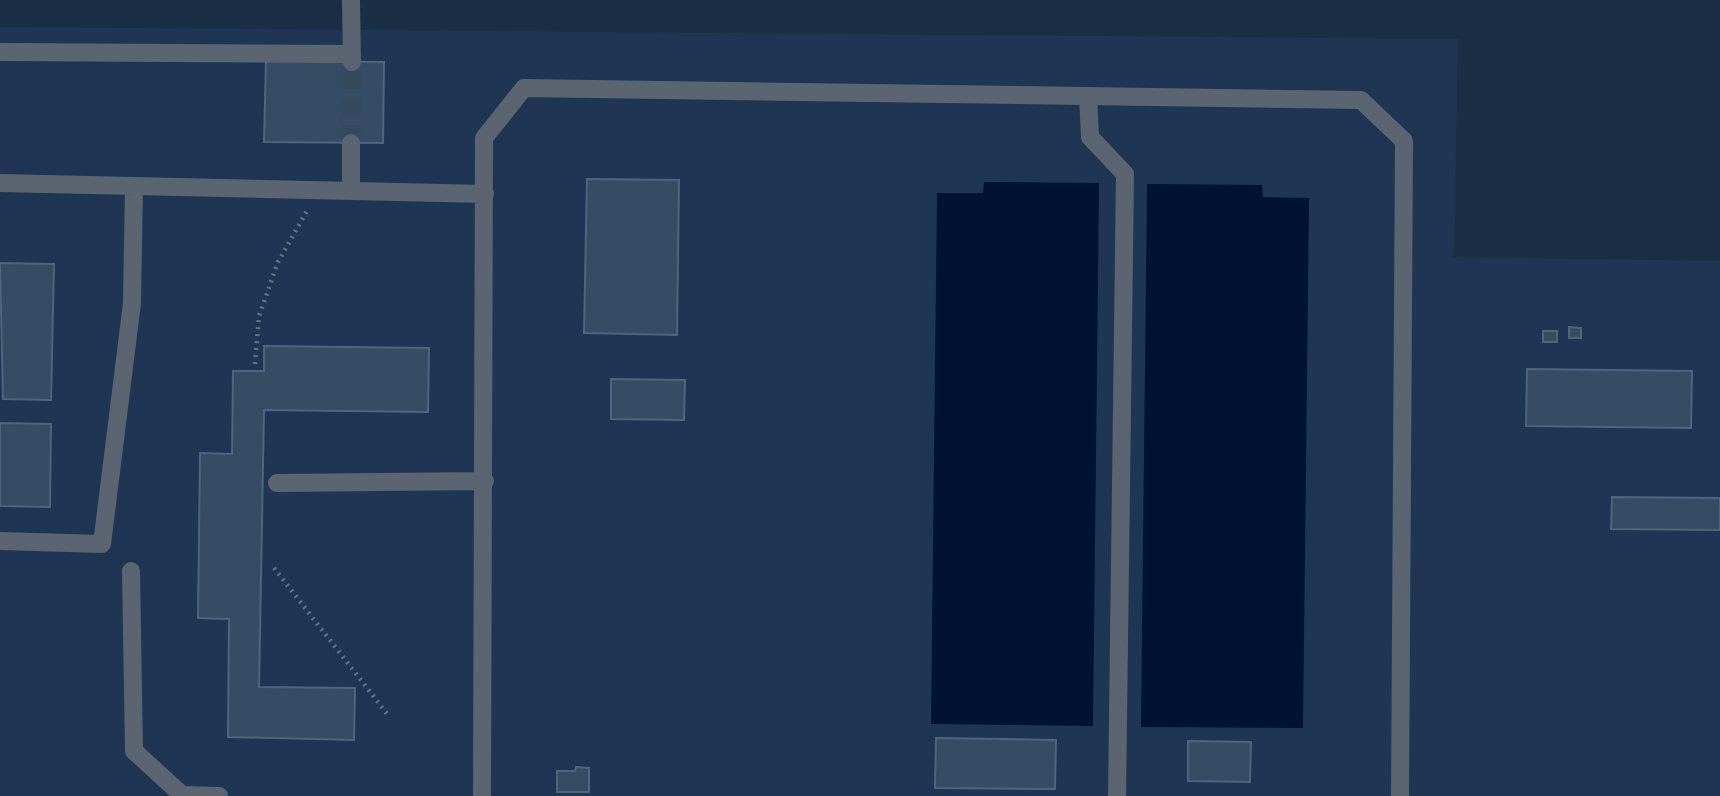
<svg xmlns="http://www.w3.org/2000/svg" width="1720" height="796" font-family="'Public Sans',sans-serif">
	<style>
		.built { fill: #1e3653 }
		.water { fill: #001231 }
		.building { fill: #364b64; stroke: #4f657f; stroke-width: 2 }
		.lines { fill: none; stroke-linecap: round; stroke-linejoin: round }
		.minor-tunnel { stroke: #35485e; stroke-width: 18; stroke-dasharray: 18 9; stroke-linecap: butt }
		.path { stroke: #627387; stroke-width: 4.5; stroke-dasharray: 2 5; stroke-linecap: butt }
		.minor { stroke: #5b6571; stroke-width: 18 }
	</style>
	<rect width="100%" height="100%" fill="#1a2e45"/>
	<path class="built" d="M0 27 1458 39 1454 257 1720 261V796H0Z"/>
	<path class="water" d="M984 182 1099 183 1093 726 931 724 937 193H983Z
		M1147 184 1262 185 1263 197 1309 198 1303 728 1141 727Z"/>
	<path class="building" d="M266 61 384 62 383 143 264 142Z
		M587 179 679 180 677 335 584 333Z
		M0 263 54 264 51 400 3 399Z
		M1569 327 1581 328V338H1569Z
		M1543 331H1557V342H1543Z
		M264 346 429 348 428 412 264 410 259 687 355 688 354 740 228 737 229 619 198 618 200 453 232 454 233 371H264Z
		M1527 369 1692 371 1691 428 1526 426Z
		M611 379 685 380 684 420 611 419Z
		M0 423 51 424 50 507 0 506Z
		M1612 497 1720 498V530L1611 529Z
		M936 738 1056 740 1055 789 935 788Z
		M1188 741 1251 742 1250 782 1188 781Z
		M576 767 589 768V792H557V771H575Z"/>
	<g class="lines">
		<path class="minor-tunnel" d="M351 143 352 62"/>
		<path class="path" d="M255 364 259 316 278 262 308 209
			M274 568 388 715"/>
		<path class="minor" d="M351 0 352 62
			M0 52 352 54
			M1088 96 1090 137 1125 174 1117 796
			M0 183 485 194
			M351 191V143
			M277 483 485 481
			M0 541 102 544 132 303 134 186
			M131 571 134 751 182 795 219 796
			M482 796 484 138 524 88 1361 100 1404 141 1400 796"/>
	</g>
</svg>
